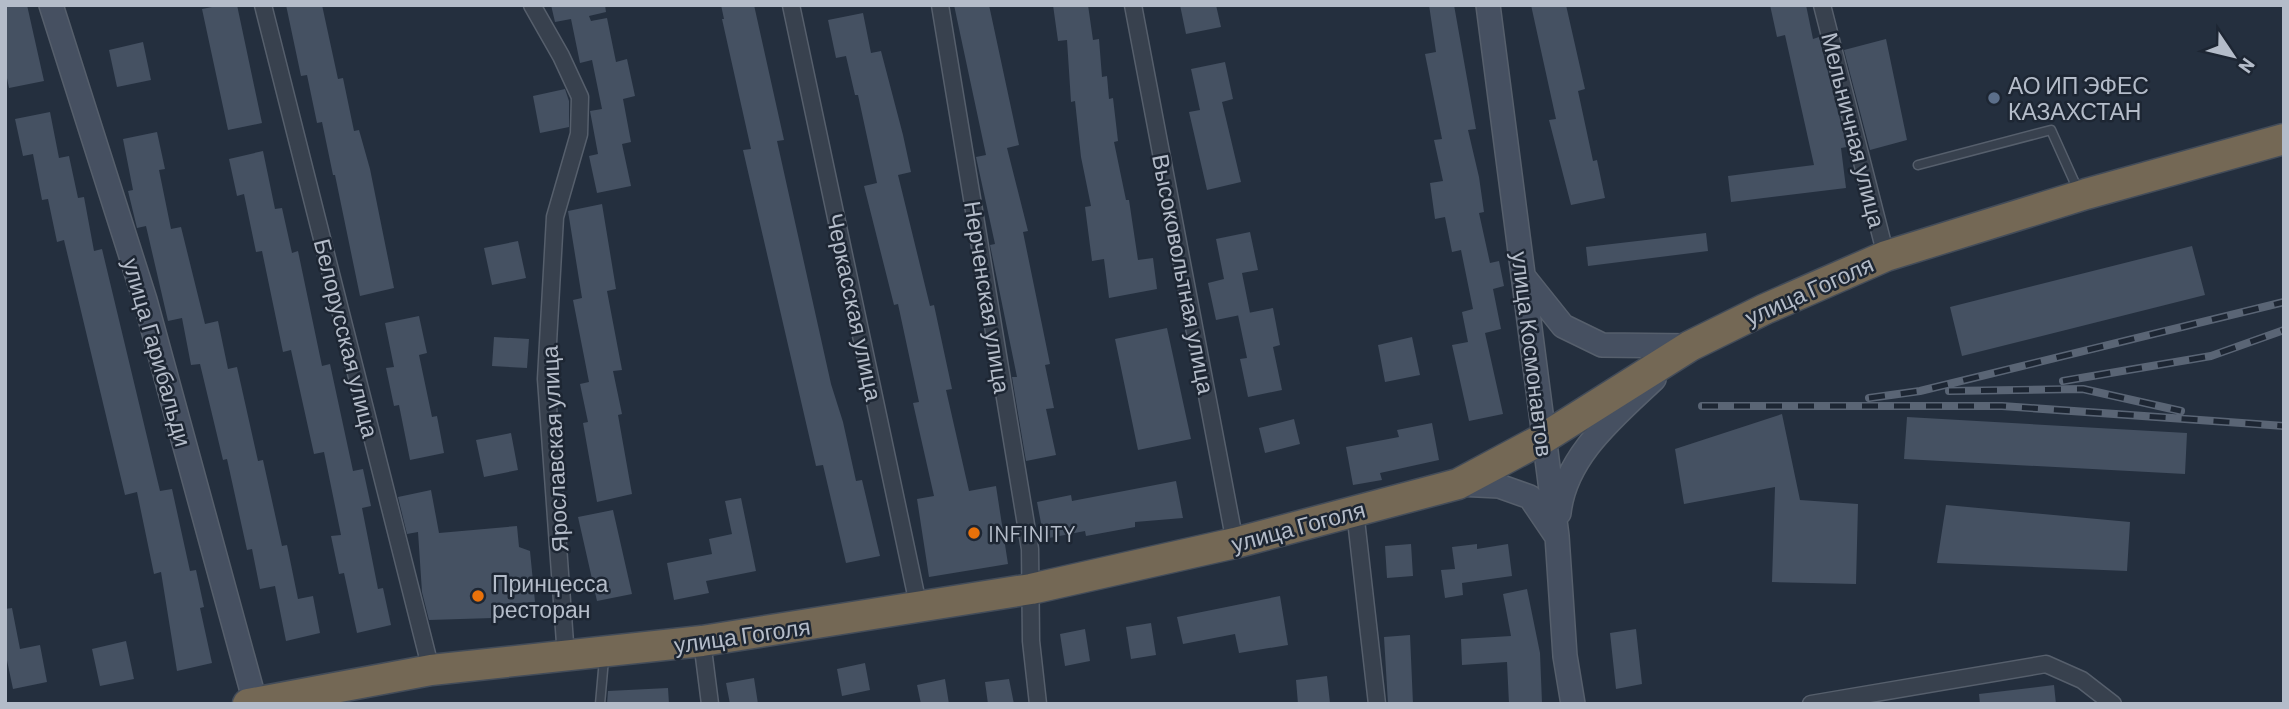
<svg xmlns="http://www.w3.org/2000/svg" width="2289" height="709" font-family="Barlow,sans-serif">
	<style>
		.building { fill: #455162 }
		.lines { fill: none; stroke-linecap: round; stroke-linejoin: round }
		.lane-casing { stroke: #565f6c; stroke-width: 11 }
		.street-casing { stroke: #565f6c; stroke-width: 19 }
		.secondary-casing { stroke: #565f6c; stroke-width: 26 }
		.highway-casing { stroke: #434c59; stroke-width: 33 }
		.lane { stroke: #38414e; stroke-width: 8 }
		.street { stroke: #38414e; stroke-width: 16 }
		.secondary { stroke: #465061; stroke-width: 23 }
		.highway { stroke: #746855; stroke-width: 30 }
		.rail-casing { stroke: #5a6575; stroke-width: 8 }
		.rail { stroke: #1d2633; stroke-width: 5; stroke-dasharray: 16; stroke-linecap: butt }
		.service-dot { fill: #5c6f8a; stroke: #1d2633; stroke-width: 2.5 }
		.food-dot { fill: #e8710a; stroke: #1d2633; stroke-width: 2.5 }
		.labels { text-anchor: middle; dominant-baseline: central; stroke-width: 5; stroke-linejoin: round; paint-order: stroke }
		.poi-label { font-size: 23px; fill: #b4bcc9; stroke: #1d2633; text-anchor: start }
		.street-label { font-size: 23px; fill: #b4bcc9; stroke: #1d2633 }
	</style>
	<rect width="100%" height="100%" fill="#242f3e"/>
	<path class="building" d="M5 5H27L44 81 9 88 5 68Z
		M222 5H237L262 123 228 130 202 9Z
		M286 5H322L338 79 343 78 354 131 359 130 370 169 394 288 360 296 335 175H333L322 122 317 123 307 75 301 76Z
		M551 5H605L606 12 589 16 591 21 607 18 616 62 627 59 635 96 623 99 631 142 622 144 631 186 597 193 589 156 598 154 590 111 602 109 592 60 580 63 571 19 555 22Z
		M721 5H754L784 140 777 141 831 384 843 422 856 481 862 480 880 556 846 563 823 465 816 466 743 150 751 149 722 19H724Z
		M954 5H989L1019 145 1007 148 1028 231 1023 232 1050 364 1045 365 1054 408 1046 409 1056 455 1026 461 1012 377H1017L990 245 995 244 976 157 986 155Z
		M1053 5H1088L1093 40 1099 39 1102 77 1107 76 1109 99 1113 98 1118 141 1114 142 1126 200H1129L1138 260 1153 258 1157 289 1109 298 1104 259 1092 261 1085 207 1091 206 1081 157 1075 101 1071 102 1067 40 1058 41Z
		M1180 5H1216L1221 27 1186 34Z
		M1429 5H1454L1476 129 1468 130 1479 177 1484 212 1479 213 1490 263 1499 261 1504 286 1493 289 1501 329 1485 333 1503 414 1469 421 1452 345 1468 342 1462 312 1473 309 1461 250 1452 252 1445 217 1435 219 1430 183 1443 181 1434 140 1442 139 1425 54 1436 52Z
		M1531 5H1566L1585 89 1578 91 1593 161 1597 160 1605 198 1571 205 1549 120 1556 119Z
		M1770 5H1806L1813 39 1819 37 1847 147 1841 148 1846 188 1731 202 1728 176 1814 165 1785 35 1777 37Z
		M863 13 871 53 881 51 903 135 911 172 898 175 930 306 934 305 952 389 946 390 969 491 996 486 1008 564 929 577 917 499 934 496 913 403 919 402 898 304 894 305 864 186 877 183 858 95H855L846 56 836 58 828 20Z
		M1886 39 1907 140 1870 150 1844 50Z
		M143 42 151 80 117 87 109 50Z
		M1225 62 1233 99 1222 102 1241 182 1207 190 1189 112 1200 110 1191 69Z
		M565 89 569 101V127L540 133 533 96Z
		M50 112 59 158 69 156 78 198 84 197 94 251 102 249 160 491 172 489 190 571 196 570 204 607 200 608 212 663 177 671 161 572 154 574 137 492 125 495 64 240 57 242 48 199 42 200 33 154 23 156 15 119Z
		M157 132 165 169 159 170 171 229 181 227 205 324 218 321 228 369 237 367 258 461 263 460 282 546 287 545 298 599 313 596 320 633 286 641 275 586 260 589 252 549 247 550 227 459 223 460 200 364 191 365 182 318 168 321 146 226 137 228 128 191 133 190 123 139Z
		M263 151 275 209 282 208 292 253 298 251 322 366 330 364 353 471 363 469 371 506 362 508 378 589 383 588 391 625 357 633 344 573 339 574 331 536 341 535 324 452 314 454 291 350 283 352 262 251 256 252 244 194 237 196 229 159Z
		M602 204 616 289 607 291 622 370 613 371 622 414 618 415 632 494 597 502 583 423 588 422 580 384 589 382 573 300 582 298 568 211Z
		M1250 232 1258 270 1242 273 1250 313 1216 320 1208 283 1224 279 1216 239Z
		M1706 233 1708 251 1588 266 1586 247Z
		M518 241 526 278 492 285 484 248Z
		M2192 246 2205 295 1962 356 1950 307Z
		M1273 308 1280 345 1273 347 1282 390 1248 397 1240 359 1247 358 1238 315Z
		M419 316 427 353 419 355 432 417 437 416 444 453 410 460 399 405 394 406 386 368 394 367 385 323Z
		M1167 328 1191 439 1138 450 1115 339Z
		M494 337 529 339 527 368 492 366Z
		M1412 337 1420 375 1385 382 1378 345Z
		M1782 414 1800 500 1858 504 1856 584 1772 582 1775 487 1684 504 1675 449Z
		M1907 417 2187 433 2185 474 1904 459Z
		M1294 419 1300 444 1265 453 1259 428Z
		M1432 423 1439 460 1380 473 1382 480 1353 485 1346 447 1399 437 1397 430Z
		M511 433 518 470 484 477 476 440Z
		M1176 481 1183 518 1135 522V527L1086 536 1085 531 1044 539 1037 502 1071 495 1072 501Z
		M431 490 439 533 517 526 519 547 530 551 535 602 498 604 493 618 429 620 422 592 418 532 407 534 398 497Z
		M741 498 756 571 706 581 709 593 674 600 667 563 712 554 709 539 732 534 725 501Z
		M1946 505 2130 522 2127 571 1937 563Z
		M613 510 632 594 597 601 578 517Z
		M1411 544 1413 576 1387 578 1385 546Z
		M1477 544V549L1508 544 1512 576 1462 583 1463 595 1445 598 1441 570 1455 569 1452 547Z
		M1527 589 1540 653 1542 703 1509 704 1507 662 1462 665 1461 639 1511 636 1503 594Z
		M1280 596 1288 645 1239 653 1235 634 1183 644 1177 617Z
		M12 608 20 649 40 645 47 682 13 689 5 651V609Z
		M1151 623 1156 655 1131 659 1126 627Z
		M1085 629 1090 661 1065 666 1060 634Z
		M1636 629 1642 684 1616 689 1610 633Z
		M1410 635 1413 704H1388L1384 637Z
		M126 641 134 679 100 686 92 649Z
		M865 663 870 690 842 696 837 669Z
		M1327 676 1330 703 1298 704 1296 680Z
		M754 678 758 704H730L726 683Z
		M945 679 949 704H921L917 685Z
		M1009 679 1014 704H988L985 682Z
		M2054 685 2056 704H1980L1979 694Z
		M668 688 669 704H607L608 691Z"/>
	<g class="lines">
		<defs>
			<path id="lane" d="M1918 165 2051 130 2078 190
				M600 704 604 659"/>
			<path id="street" d="M263 5 431 670
				M532 5 561 56 580 97 579 134 555 217 546 379 566 657
				M791 5 919 609
				M940 5 1030 549 1031 641 1038 704
				M1133 5 1235 543
				M1822 5 1886 256
				M1355 511 1377 704
				M702 641 710 704
				M1811 704 2046 664 2082 680 2113 704"/>
			<path id="secondary" d="M51 5 145 300 255 702
				M1488 5 1557 536 1565 656 1573 704
				M1523 276 1563 326 1602 345 1690 346
				M1458 484 1499 486 1530 497 1555 534
				M1559 513C1565 456 1615 416 1654 379"/>
			<path id="highway" d="M248 704 431 670 702 641 1031 589 1235 543 1458 484 1544 438 1690 346 1765 309 1886 256 2086 194 2284 139"/>
		</defs>
		<use href="#lane" class="lane-casing"/>
		<use href="#street" class="street-casing"/>
		<use href="#secondary" class="secondary-casing"/>
		<use href="#highway" class="highway-casing"/>
		<use href="#lane" class="lane"/>
		<use href="#street" class="street"/>
		<use href="#secondary" class="secondary"/>
		<use href="#highway" class="highway"/>
		<defs>
			<path id="rail" d="M2063 381 2211 356 2284 330
				M1949 391 2083 389 2181 411
				M1869 398 1920 391 2284 302
				M1702 406H2002L2284 426"/>
		</defs>
		<use href="#rail" class="rail-casing"/>
		<use href="#rail" class="rail"/>
	</g>
	<circle class="service-dot" cx="1994" cy="98" r="7"/>
	<g class="food-dot">
		<circle cx="974" cy="533" r="7"/>
		<circle cx="478" cy="596" r="7"/>
	</g>
	<g class="labels">
		<g class="poi-label">
			<text x="2008" y="85">АО ИП ЭФЕС<tspan x="2008" dy="26">КАЗАХСТАН</tspan></text>
			<text x="988" y="533">INFINITY</text>
			<text x="492" y="583">Принцесса<tspan x="492" dy="26">ресторан</tspan></text>
		</g>
		<g class="street-label">
			<text transform="translate(1854 130) rotate(76)">Мельничная улица</text>
			<text transform="translate(1184 274) rotate(79)">Высоковольтная улица</text>
			<text transform="translate(1809 290) rotate(-24)">улица Гоголя</text>
			<text transform="translate(988 297) rotate(81)">Нерченская улица</text>
			<text transform="translate(855 307) rotate(78)">Черкасская улица</text>
			<text transform="translate(347 338) rotate(76)">Белорусская улица</text>
			<text transform="translate(158 352) rotate(74)">улица Гарибальди</text>
			<text transform="translate(1533 354) rotate(83)">улица Космонавтов</text>
			<text transform="translate(554 449) rotate(-93)">Ярославская улица</text>
			<text transform="translate(1298 526) rotate(-15)">улица Гоголя</text>
			<text transform="translate(742 635) rotate(-8)">улица Гоголя</text>
		</g>
	</g>
	<rect width="2289" height="709" fill="none" stroke="#b4bcc9" stroke-width="14"/>
	<g transform="translate(2233 56) rotate(125)" stroke="#1d2633" stroke-width="5" paint-order="stroke">
	<path d="M0-5L12 26L0 18L-12 26Z" fill="#b4bcc9"/>
	<text y="-10" font-size="19" font-weight="bold" text-anchor="middle" fill="#b4bcc9">N</text>
	</g>
</svg>
